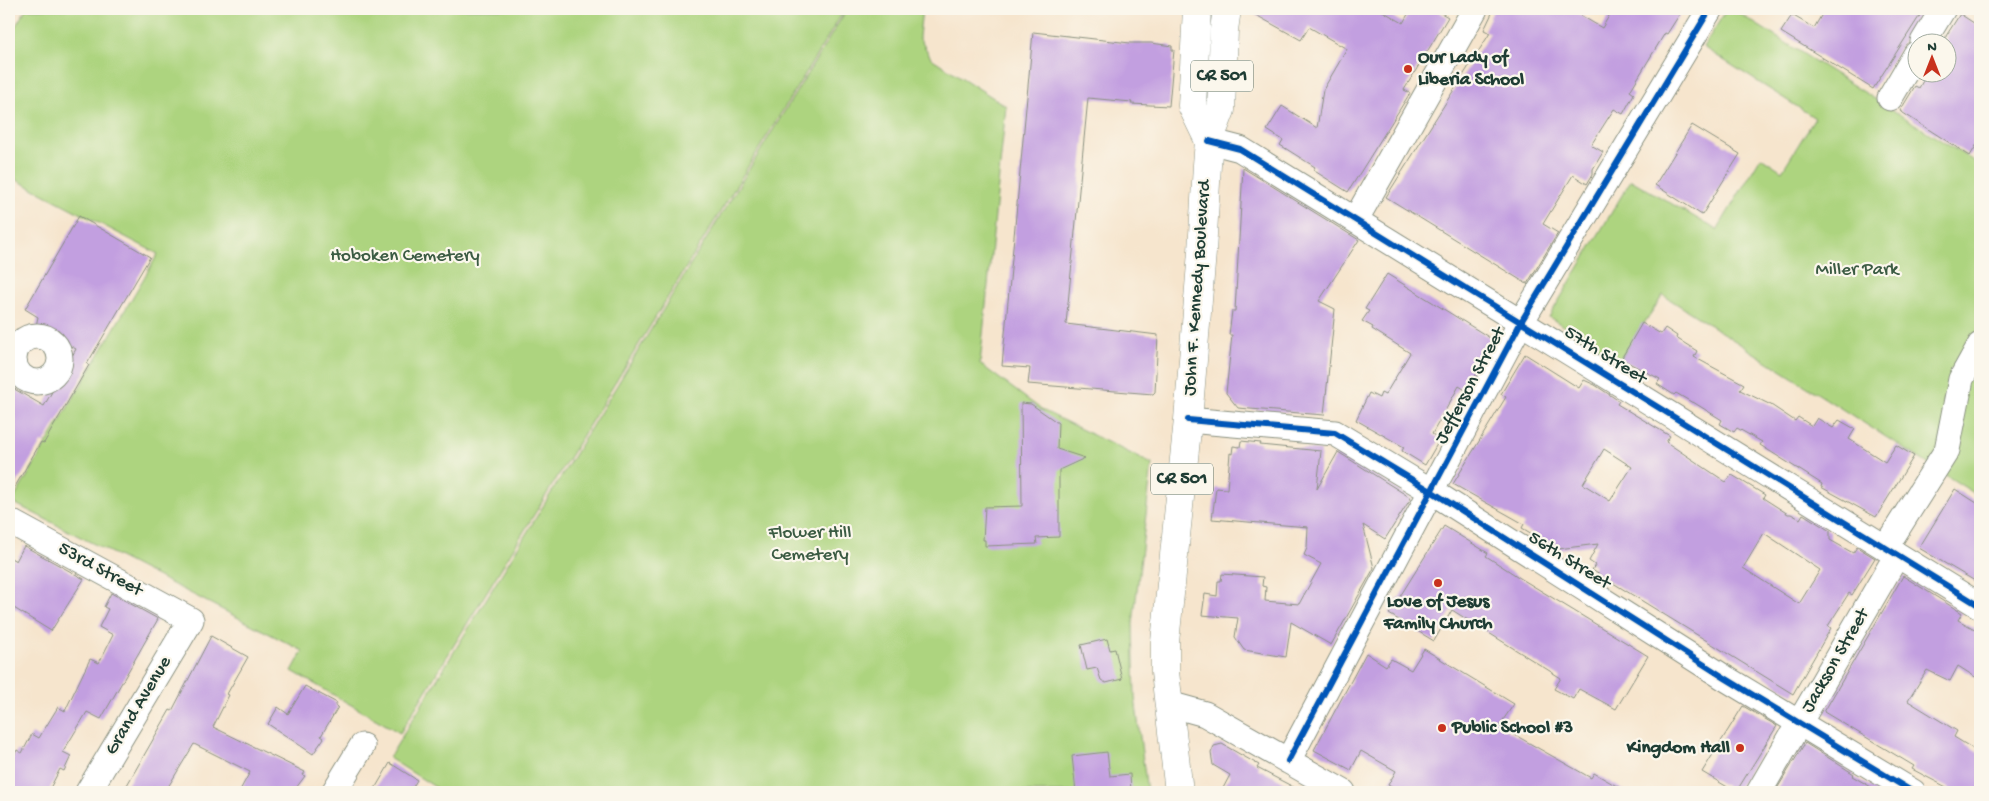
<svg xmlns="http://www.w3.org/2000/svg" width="1989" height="801" font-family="'Gochi Hand',sans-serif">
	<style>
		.green { fill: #add47f; stroke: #66885a }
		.building { fill: #c29fe0; fill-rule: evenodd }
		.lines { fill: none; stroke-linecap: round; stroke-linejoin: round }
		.minor-casing { stroke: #8a9180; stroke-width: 27 }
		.major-casing { stroke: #8a9180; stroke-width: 29 }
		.minor { stroke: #fff; stroke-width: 25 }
		.major { stroke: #fff; stroke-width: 28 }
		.cycleway-casing { stroke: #fbf7ec; stroke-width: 9 }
		.cycleway { stroke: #0057b8; stroke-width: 6 }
		.poi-dot { fill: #c8321e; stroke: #fbf7ec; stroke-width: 2 }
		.labels { text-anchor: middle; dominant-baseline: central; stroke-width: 4.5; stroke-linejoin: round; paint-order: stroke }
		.shield { fill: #fbf7ec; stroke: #61756b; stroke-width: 1 }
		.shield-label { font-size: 18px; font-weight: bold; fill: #1f3d34 }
		.poi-label { font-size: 19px; font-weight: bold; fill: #1f3d34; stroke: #fbf7ec; text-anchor: start }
		.park-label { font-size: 19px; fill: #3b5b43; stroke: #fbf7ec }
		.street-label { font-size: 19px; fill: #1f3d34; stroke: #fbf7ec }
	</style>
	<rect width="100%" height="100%" fill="#fbf7ec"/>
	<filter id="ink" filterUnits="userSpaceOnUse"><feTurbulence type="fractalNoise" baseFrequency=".02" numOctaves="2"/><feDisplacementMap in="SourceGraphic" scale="10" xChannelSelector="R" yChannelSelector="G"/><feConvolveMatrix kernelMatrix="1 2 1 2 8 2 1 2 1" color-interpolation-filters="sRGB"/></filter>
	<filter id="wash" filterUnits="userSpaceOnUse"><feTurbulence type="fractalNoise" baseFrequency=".0096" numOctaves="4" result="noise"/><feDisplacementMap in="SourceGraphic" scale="20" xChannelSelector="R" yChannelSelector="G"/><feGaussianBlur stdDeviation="1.12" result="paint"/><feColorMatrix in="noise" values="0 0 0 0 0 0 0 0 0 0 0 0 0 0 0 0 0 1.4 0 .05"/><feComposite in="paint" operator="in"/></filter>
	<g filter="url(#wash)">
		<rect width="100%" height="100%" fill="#f6e5cd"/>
		<path class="green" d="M26 9H845L400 733 292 671 303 651 12 502 158 254 9 176V37Z
			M847 9H922L919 37 931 58 1006 106 980 364 1042 410 1152 464 1133 624 1135 697 1147 792H443L389 758Z
			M1727 9H1732L1980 165V497L1663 295 1619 361 1549 317 1631 180 1717 230 1761 157 1782 171 1815 118 1703 47Z"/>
		<g id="blocks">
			<path class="building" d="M1245 9H1379L1403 23 1411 9H1434L1448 17 1404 90 1410 93 1348 192 1313 170 1315 167 1280 145 1283 140 1267 130 1282 106 1317 128 1323 90 1347 49 1309 27 1301 40Z
				M1494 9H1570L1602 28 1613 9H1683L1667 34 1665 33 1630 91 1634 94 1623 114 1614 109 1591 145 1603 152 1593 169V174L1587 184 1573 175 1543 224 1558 233 1527 284 1386 197 1490 33 1484 30Z
				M1825 9H1924L1873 89 1781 32 1792 15 1814 28Z
				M1960 14 1980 27V139L1970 156 1900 111 1915 86 1919 88 1928 72H1946V36Z
				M1033 32 1130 43H1151L1172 46V50H1174L1169 106 1131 104 1132 102 1088 98 1066 324 1158 335 1155 392 1153 394 1028 384 1030 368 1002 366Z
				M1692 125 1740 154 1702 215 1655 185Z
				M1243 168 1359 240 1319 301 1335 309 1324 415 1238 408 1226 393 1232 335H1229L1232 311H1235Z
				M79 216 150 257 87 364 89 365 44 443 41 442 9 497V386L44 406 76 349 36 326 38 317 25 309Z
				M1387 274 1495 341 1467 391 1459 386 1432 434 1440 439 1425 465 1402 451 1404 447 1356 420 1369 393 1379 398 1381 393 1385 395 1410 353 1372 329 1373 327 1362 321 1369 311 1365 309Z
				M1642 323 1661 334 1665 328 1677 336 1676 338 1697 351 1694 357 1744 384 1740 390 1771 405 1795 421 1798 417 1812 426 1817 418 1833 428 1839 420 1855 429 1849 439 1885 462 1896 445 1914 456 1876 517 1821 487 1822 484 1760 445 1762 442 1737 428 1734 432 1720 424 1722 420 1693 402V403L1676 393 1674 395 1657 384 1660 379 1621 359Z
				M1525 354 1579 388 1584 380 1595 385 1619 401 1617 404 1670 436 1666 442 1726 482 1732 475 1765 495 1763 498 1788 514H1791L1800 519 1803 514 1830 531V540L1853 553 1857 547 1875 558 1852 595 1849 593 1828 626 1831 628 1793 694 1592 570 1595 565 1589 561 1598 544 1558 549 1522 528 1524 524 1453 484 1506 397 1501 394ZM1604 449 1632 467 1610 501 1583 484ZM1764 533 1820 570 1799 604 1743 568Z
				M1021 403 1031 404 1058 423 1057 449 1085 458 1059 470V537L1036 538 1037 544 985 546V540H983L985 507 1022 506Z
				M1241 441 1261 443 1260 445 1321 451 1317 489 1338 452 1411 498 1385 539 1363 525 1374 568 1331 645 1291 622 1286 657 1244 650 1235 637 1238 618 1202 615 1205 594 1217 596 1218 581H1221L1222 574 1263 577 1262 586 1266 587 1265 601 1299 604 1321 564 1304 555 1307 548 1308 527 1212 519 1216 488 1227 489 1230 453 1232 454 1233 446 1240 447Z
				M1955 489 1980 505V584L1919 548Z
				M1444 526 1488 553 1486 556 1520 578 1648 656 1616 709 1579 689 1573 699 1554 689 1561 678 1452 610 1434 641 1389 614Z
				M24 546 84 579 51 631 9 605V557L16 561Z
				M1903 576 1962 613 1958 620 1980 632V680L1958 666 1950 681 1927 670 1908 701 1957 731 1954 737 1980 753V792H1956L1925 776 1912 769 1914 766 1824 712Z
				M111 593 158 619 101 719 87 712 63 752 71 756 64 771 60 769 48 792H9V765L17 750 22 753 32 734 39 738 58 707 65 711 90 659 99 663 113 635 99 627 108 609 104 607Z
				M211 636 248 657 227 694 229 695 213 727 305 772 303 775 305 776 293 792H239L250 772 194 744 165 792H123L170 710 172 711Z
				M1107 639 1110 650 1115 649 1122 679 1106 683 1101 680 1097 668 1087 670 1081 645Z
				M1424 649 1514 704 1499 726 1591 778 1594 773 1627 792H1399L1388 785 1396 771 1361 751 1351 770 1314 750 1366 653 1386 666 1391 659 1411 670Z
				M305 686 337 703 335 706 338 707 321 736 324 738 313 754 268 724 278 707 288 714Z
				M1743 706 1777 726 1736 792 1702 772Z
				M1805 743 1854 774 1852 776 1880 792H1775Z
				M1222 744 1259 765 1257 768 1303 792H1221L1230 775 1213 765 1211 753 1214 746Z
				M1107 752 1110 776 1130 774 1131 792H1076L1072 756Z
				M390 763 417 780 410 792H373Z"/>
		</g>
	</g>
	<g filter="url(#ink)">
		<use href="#blocks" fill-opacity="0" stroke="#8a9180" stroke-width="1"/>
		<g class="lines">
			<defs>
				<path id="minor" d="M1923 42 1943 9
					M1890 98 1916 54
					M1209 141 1240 149 1980 606
					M1356 219 1475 9
					M14 359a23 23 0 1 1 46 0a23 23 0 1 1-46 0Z
					M1188 420 1335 433 1431 491 1725 678 1913 792
					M9 521 191 620 88 792
					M1885 548 1947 450 1961 379 1980 345
					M1169 704 1205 714 1343 792
					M1288 761 1521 322 1710 9
					M334 792 362 746
					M1759 792 1897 555"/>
				<path id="major" d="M1197 9 1192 106 1209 141
					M1179 792 1165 672V642L1188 420 1202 252 1207 165 1209 141 1221 110 1224 30 1227 9"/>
			</defs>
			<use href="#minor" class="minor-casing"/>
			<use href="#major" class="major-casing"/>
			<use href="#minor" class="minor"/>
			<use href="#major" class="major"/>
			<defs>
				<path id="cycleway" d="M1209 141 1240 149 1980 606
					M1188 420 1335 433 1431 491 1725 678 1913 792
					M1288 761 1521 322 1710 9"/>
			</defs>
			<use href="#cycleway" class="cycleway-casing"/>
			<use href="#cycleway" class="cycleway"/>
		</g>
	</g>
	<g class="poi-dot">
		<circle cx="1408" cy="69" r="5"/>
		<circle cx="1438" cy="583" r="5"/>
		<circle cx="1442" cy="728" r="5"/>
		<circle cx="1740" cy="748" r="5"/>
	</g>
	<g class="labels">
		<g class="shield">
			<rect x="1191" y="60.5" width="62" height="31" rx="4"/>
			<rect x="1151" y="463.5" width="62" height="31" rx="4"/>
		</g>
		<g class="shield-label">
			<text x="1222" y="76">CR 501</text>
			<text x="1182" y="479">CR 501</text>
		</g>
		<g class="poi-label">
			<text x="1418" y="58">Our Lady of<tspan x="1418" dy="22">Liberia School</tspan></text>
			<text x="1438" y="602" text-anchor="middle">Love of Jesus<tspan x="1438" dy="22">Family Church</tspan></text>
			<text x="1452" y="728">Public School #3</text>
			<text x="1730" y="748" text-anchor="end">Kingdom Hall</text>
		</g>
		<g class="park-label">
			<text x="405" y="256">Hoboken Cemetery</text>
			<text x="1857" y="270">Miller Park</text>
			<text x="810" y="533">Flower Hill<tspan x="810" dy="22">Cemetery</tspan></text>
		</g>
		<g class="street-label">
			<text transform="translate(1198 288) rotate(-86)">John F. Kennedy Boulevard</text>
			<text transform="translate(1605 356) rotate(32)">57th Street</text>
			<text transform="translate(1471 386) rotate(-62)">Jefferson Street</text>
			<text transform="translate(1569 561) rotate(32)">56th Street</text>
			<text transform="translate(100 570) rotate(29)">53rd Street</text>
			<text transform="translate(1836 661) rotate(-60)">Jackson Street</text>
			<text transform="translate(139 706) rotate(-59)">Grand Avenue</text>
		</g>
	</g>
	<rect width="1989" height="801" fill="none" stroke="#fbf7ec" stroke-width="30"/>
	<g transform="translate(1932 58)"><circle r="24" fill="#fbf7ec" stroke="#a3ada2"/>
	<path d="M0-4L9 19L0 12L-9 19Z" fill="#c8321e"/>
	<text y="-8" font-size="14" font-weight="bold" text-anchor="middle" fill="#1f3d34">N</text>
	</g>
</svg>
